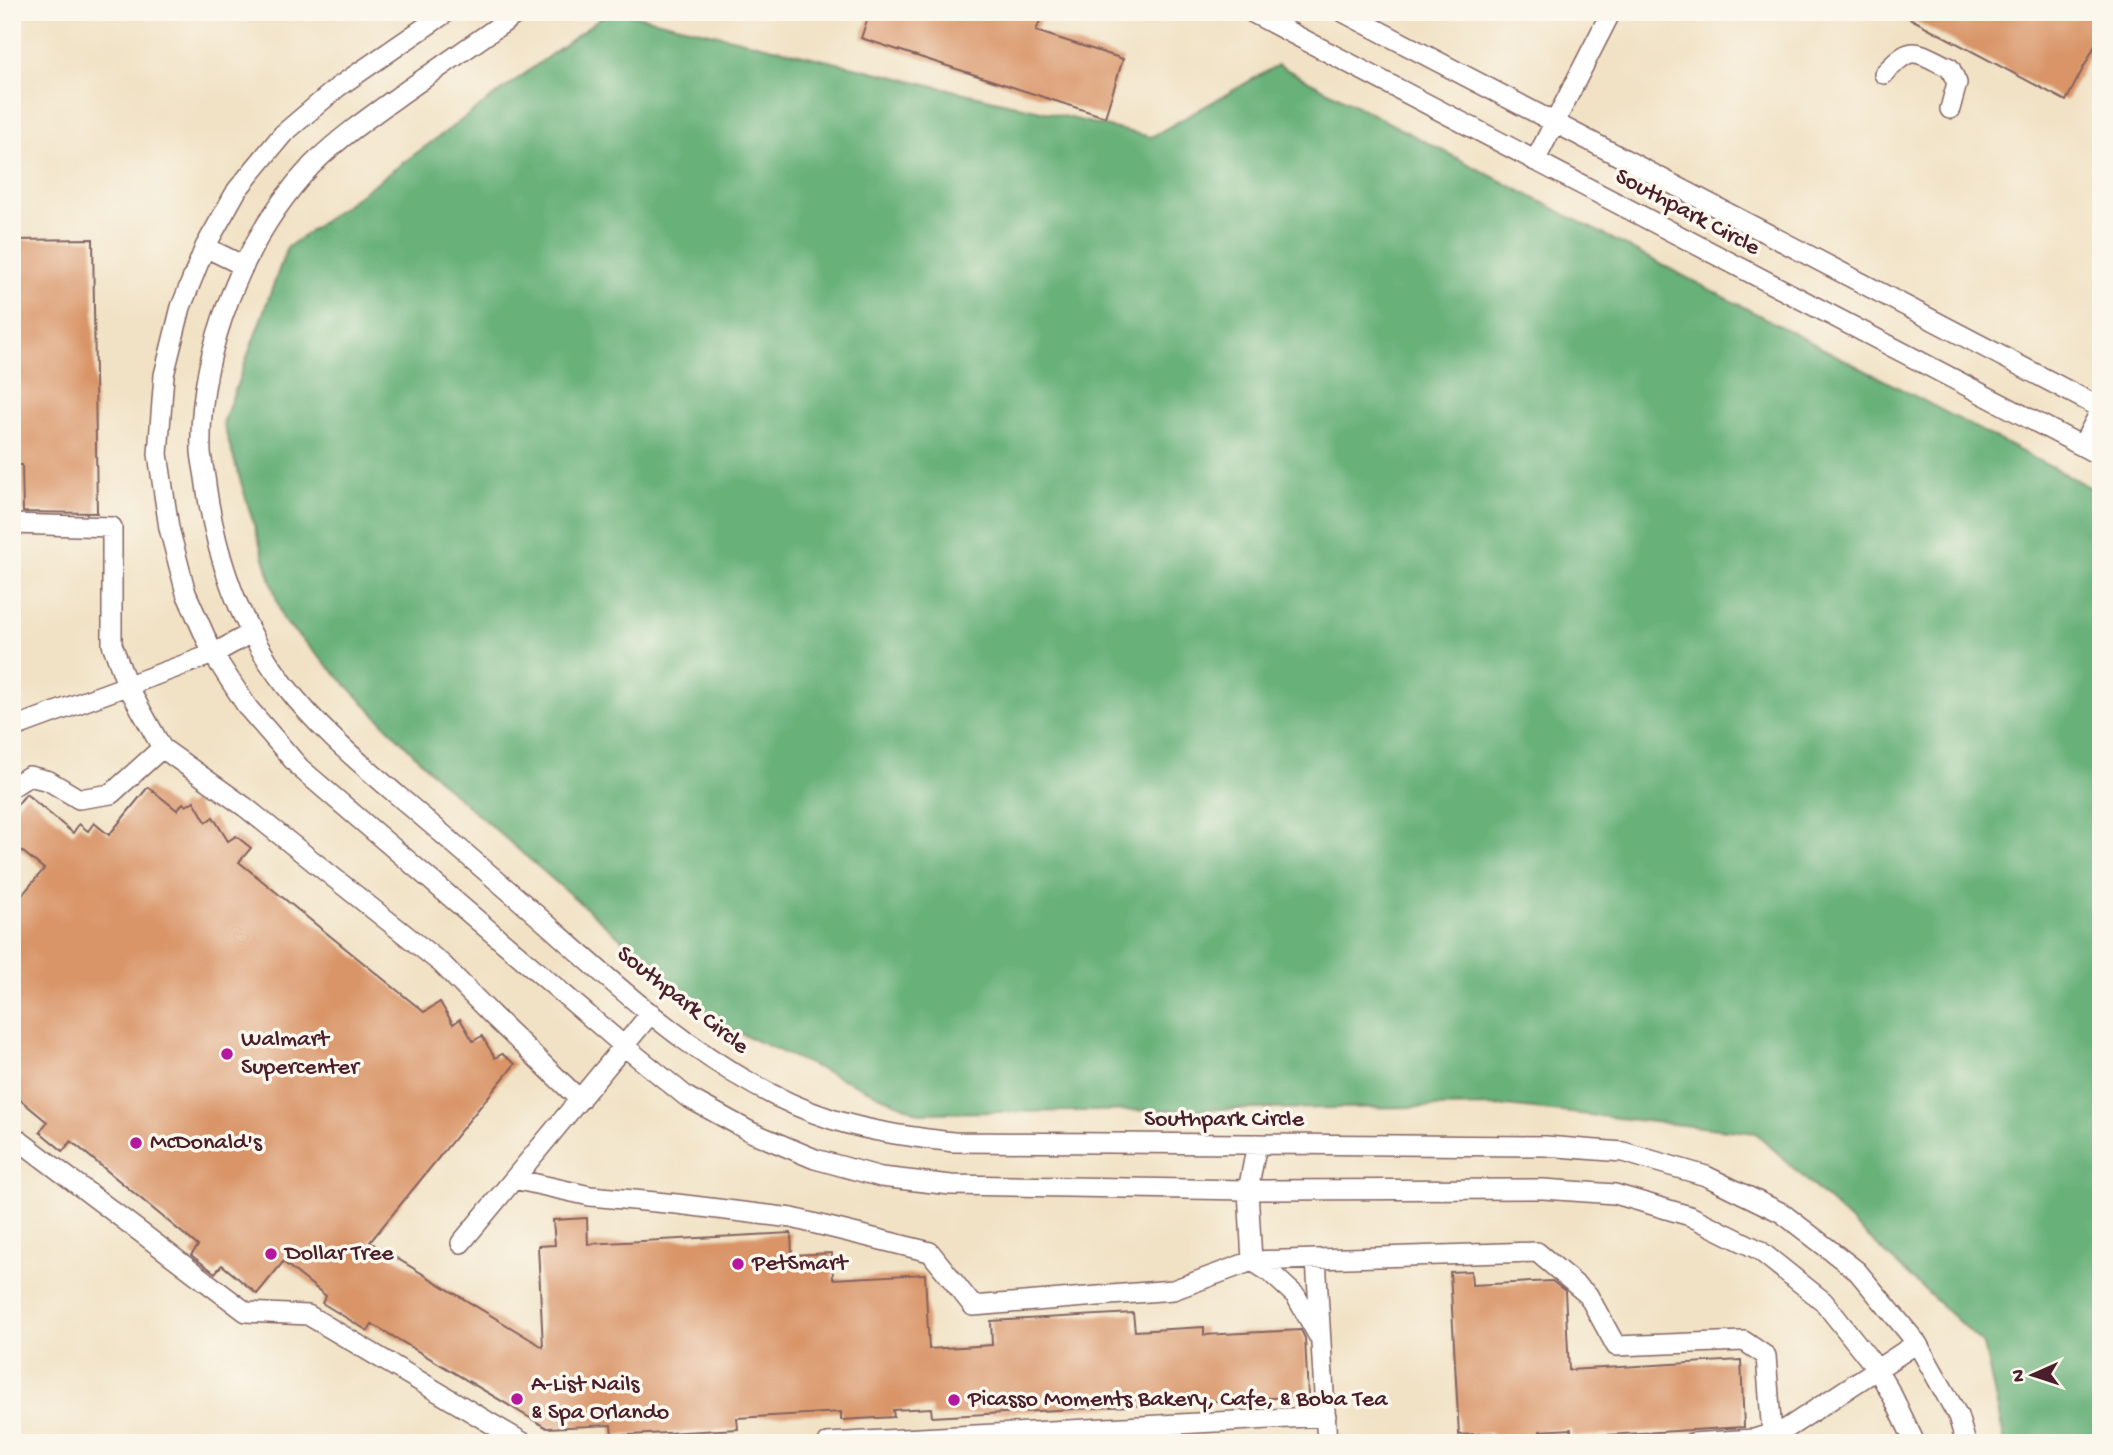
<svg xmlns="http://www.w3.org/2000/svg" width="2113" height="1455" font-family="'Gochi Hand',sans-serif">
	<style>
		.forest { fill: #68b179; stroke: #596852; stroke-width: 2 }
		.building { fill: #d99467 }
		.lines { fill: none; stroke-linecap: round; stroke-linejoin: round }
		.minor-casing { stroke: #846361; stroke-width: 22 }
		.minor { stroke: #fff; stroke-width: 19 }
		.poi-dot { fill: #b5179e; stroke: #fbf7ec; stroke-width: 2.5 }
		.labels { text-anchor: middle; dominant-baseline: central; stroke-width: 7; stroke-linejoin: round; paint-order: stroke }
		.street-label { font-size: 24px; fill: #4a1f2b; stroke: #fbf7ec }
		.poi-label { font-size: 24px; fill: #4a1f2b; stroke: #fbf7ec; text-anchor: start }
	</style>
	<rect width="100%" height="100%" fill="#fbf7ec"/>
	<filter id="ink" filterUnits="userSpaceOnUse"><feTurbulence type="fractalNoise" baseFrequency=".0143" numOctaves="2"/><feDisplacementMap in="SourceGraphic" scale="14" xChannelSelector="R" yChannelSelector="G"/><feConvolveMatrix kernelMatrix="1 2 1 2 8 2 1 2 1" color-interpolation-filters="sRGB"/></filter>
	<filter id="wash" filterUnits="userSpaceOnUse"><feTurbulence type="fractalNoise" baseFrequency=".00686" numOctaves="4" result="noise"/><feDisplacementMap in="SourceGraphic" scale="28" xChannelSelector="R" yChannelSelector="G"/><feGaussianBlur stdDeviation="1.57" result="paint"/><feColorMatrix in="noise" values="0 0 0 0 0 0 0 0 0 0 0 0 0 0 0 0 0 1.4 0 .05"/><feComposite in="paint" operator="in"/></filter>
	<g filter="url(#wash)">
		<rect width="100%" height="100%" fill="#f1e2c5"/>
		<path class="forest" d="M609 12H621L1151 137 1278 65 2101 493V1443H2005L1984 1345 1756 1133 1506 1106 919 1113 721 1025 445 786 283 620 223 423 287 248Z"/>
		<g id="blocks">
			<path class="building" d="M870 12H1023L1041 18 1036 31 1123 59 1105 117 861 38Z
				M1898 12H2101V34L2066 101Z
				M93 239 97 513 23 512 22 465H12V240Z
				M148 787 177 810 183 803 186 806 194 801 206 822 213 817 228 841 236 836 251 848 239 862 424 1012 440 1002 453 1024 460 1019 473 1041 482 1036 495 1058 502 1054 515 1064 370 1242 543 1347 538 1246 555 1245 553 1220 587 1218 588 1244 791 1233 792 1255 832 1253 833 1279 925 1274 929 1349 992 1345 991 1321 1133 1313 1135 1331 1204 1327V1335L1301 1330 1305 1338 1308 1396 932 1417 931 1408 893 1410 894 1417 841 1420V1412L737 1418 738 1429 612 1436 611 1425 547 1428 372 1324 368 1331 322 1303 326 1296 283 1262 257 1294 222 1265 215 1273 191 1255 198 1246 71 1141 63 1151 40 1132 47 1122 12 1093V907L44 869 12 843V811L26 794 73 833 79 824 88 831 94 823 109 835Z
				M1471 1271 1472 1285 1552 1281 1565 1291 1569 1370 1741 1360 1744 1427 1572 1437 1571 1429 1540 1431V1440L1495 1443H1491V1433L1459 1435 1450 1272Z"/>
		</g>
	</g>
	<g filter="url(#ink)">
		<use href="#blocks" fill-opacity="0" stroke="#846361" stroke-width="2"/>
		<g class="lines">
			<defs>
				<path id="minor" d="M447 12 338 87 283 134 237 190 205 247 181 307 164 375 158 454 169 528 186 593 213 654 248 708 300 768 624 1046 687 1097 751 1132 815 1159 881 1177 951 1185 1248 1190 1543 1189 1615 1194 1690 1216 1759 1250 1823 1301 1877 1369 1893 1397 1915 1443
					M519 12C480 39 442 66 403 93 372 115 339 138 312 165 243 238 198 352 201 452 202 463 205 474 206 485 216 556 239 626 284 684 316 726 355 759 396 794 433 826 471 858 509 891 606 974 707 1079 831 1119 871 1132 912 1137 953 1142L1545 1146 1623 1152 1706 1176 1782 1213 1857 1271 1917 1343 1958 1416 1966 1443
					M1251 12 2101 456
					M1343 12 2101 408
					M1884 74C1913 43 1914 51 1950 68L1957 83 1950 109
					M1535 161 1611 12
					M205 247 244 266
					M2082 446 2101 410
					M12 524 112 527V644L127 685 162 748 111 794 79 799 49 781 29 776 12 787
					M12 728 213 654 251 633
					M162 748 245 807 442 964 491 1014 580 1100
					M12 1135 246 1312 308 1315 524 1443
					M514 1179 590 1196 677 1204 792 1218 930 1252 973 1306 1173 1290 1252 1261 1537 1252 1588 1295 1616 1346 1744 1341 1766 1356 1772 1435 1775 1443
					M461 1243 651 1013
					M1316 1259 1327 1443
					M1252 1261 1248 1190 1257 1144
					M1252 1261 1271 1273 1296 1296 1318 1335
					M828 1443 1326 1416
					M1692 1443 1754 1439 1786 1429 1917 1343"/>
			</defs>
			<use href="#minor" class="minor-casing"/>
			<use href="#minor" class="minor"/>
		</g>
	</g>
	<g class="poi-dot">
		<circle cx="227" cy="1054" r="7"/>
		<circle cx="136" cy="1143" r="7"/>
		<circle cx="271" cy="1254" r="7"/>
		<circle cx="738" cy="1264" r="7"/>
		<circle cx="517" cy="1399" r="7"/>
		<circle cx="954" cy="1400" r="7"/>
	</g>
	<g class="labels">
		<g class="street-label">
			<text transform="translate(1687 213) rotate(28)">Southpark Circle</text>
			<text transform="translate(682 1001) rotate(38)">Southpark Circle</text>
			<text x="1224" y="1120">Southpark Circle</text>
		</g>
		<g class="poi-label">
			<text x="241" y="1040">Walmart<tspan x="241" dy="28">Supercenter</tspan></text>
			<text x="150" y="1143">McDonald's</text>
			<text x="285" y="1254">Dollar Tree</text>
			<text x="752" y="1264">PetSmart</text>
			<text x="531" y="1385">A-List Nails<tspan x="531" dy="28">&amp; Spa Orlando</tspan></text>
			<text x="968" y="1400">Picasso Moments Bakery, Cafe, &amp; Boba Tea</text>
		</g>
	</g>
	<rect width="2113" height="1455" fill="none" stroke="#fbf7ec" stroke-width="42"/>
	<g transform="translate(2033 1375) rotate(267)" stroke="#fbf7ec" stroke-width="5" paint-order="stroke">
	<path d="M0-5L12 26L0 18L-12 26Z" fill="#4a1f2b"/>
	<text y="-10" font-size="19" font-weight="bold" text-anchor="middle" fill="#4a1f2b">N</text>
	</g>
</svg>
